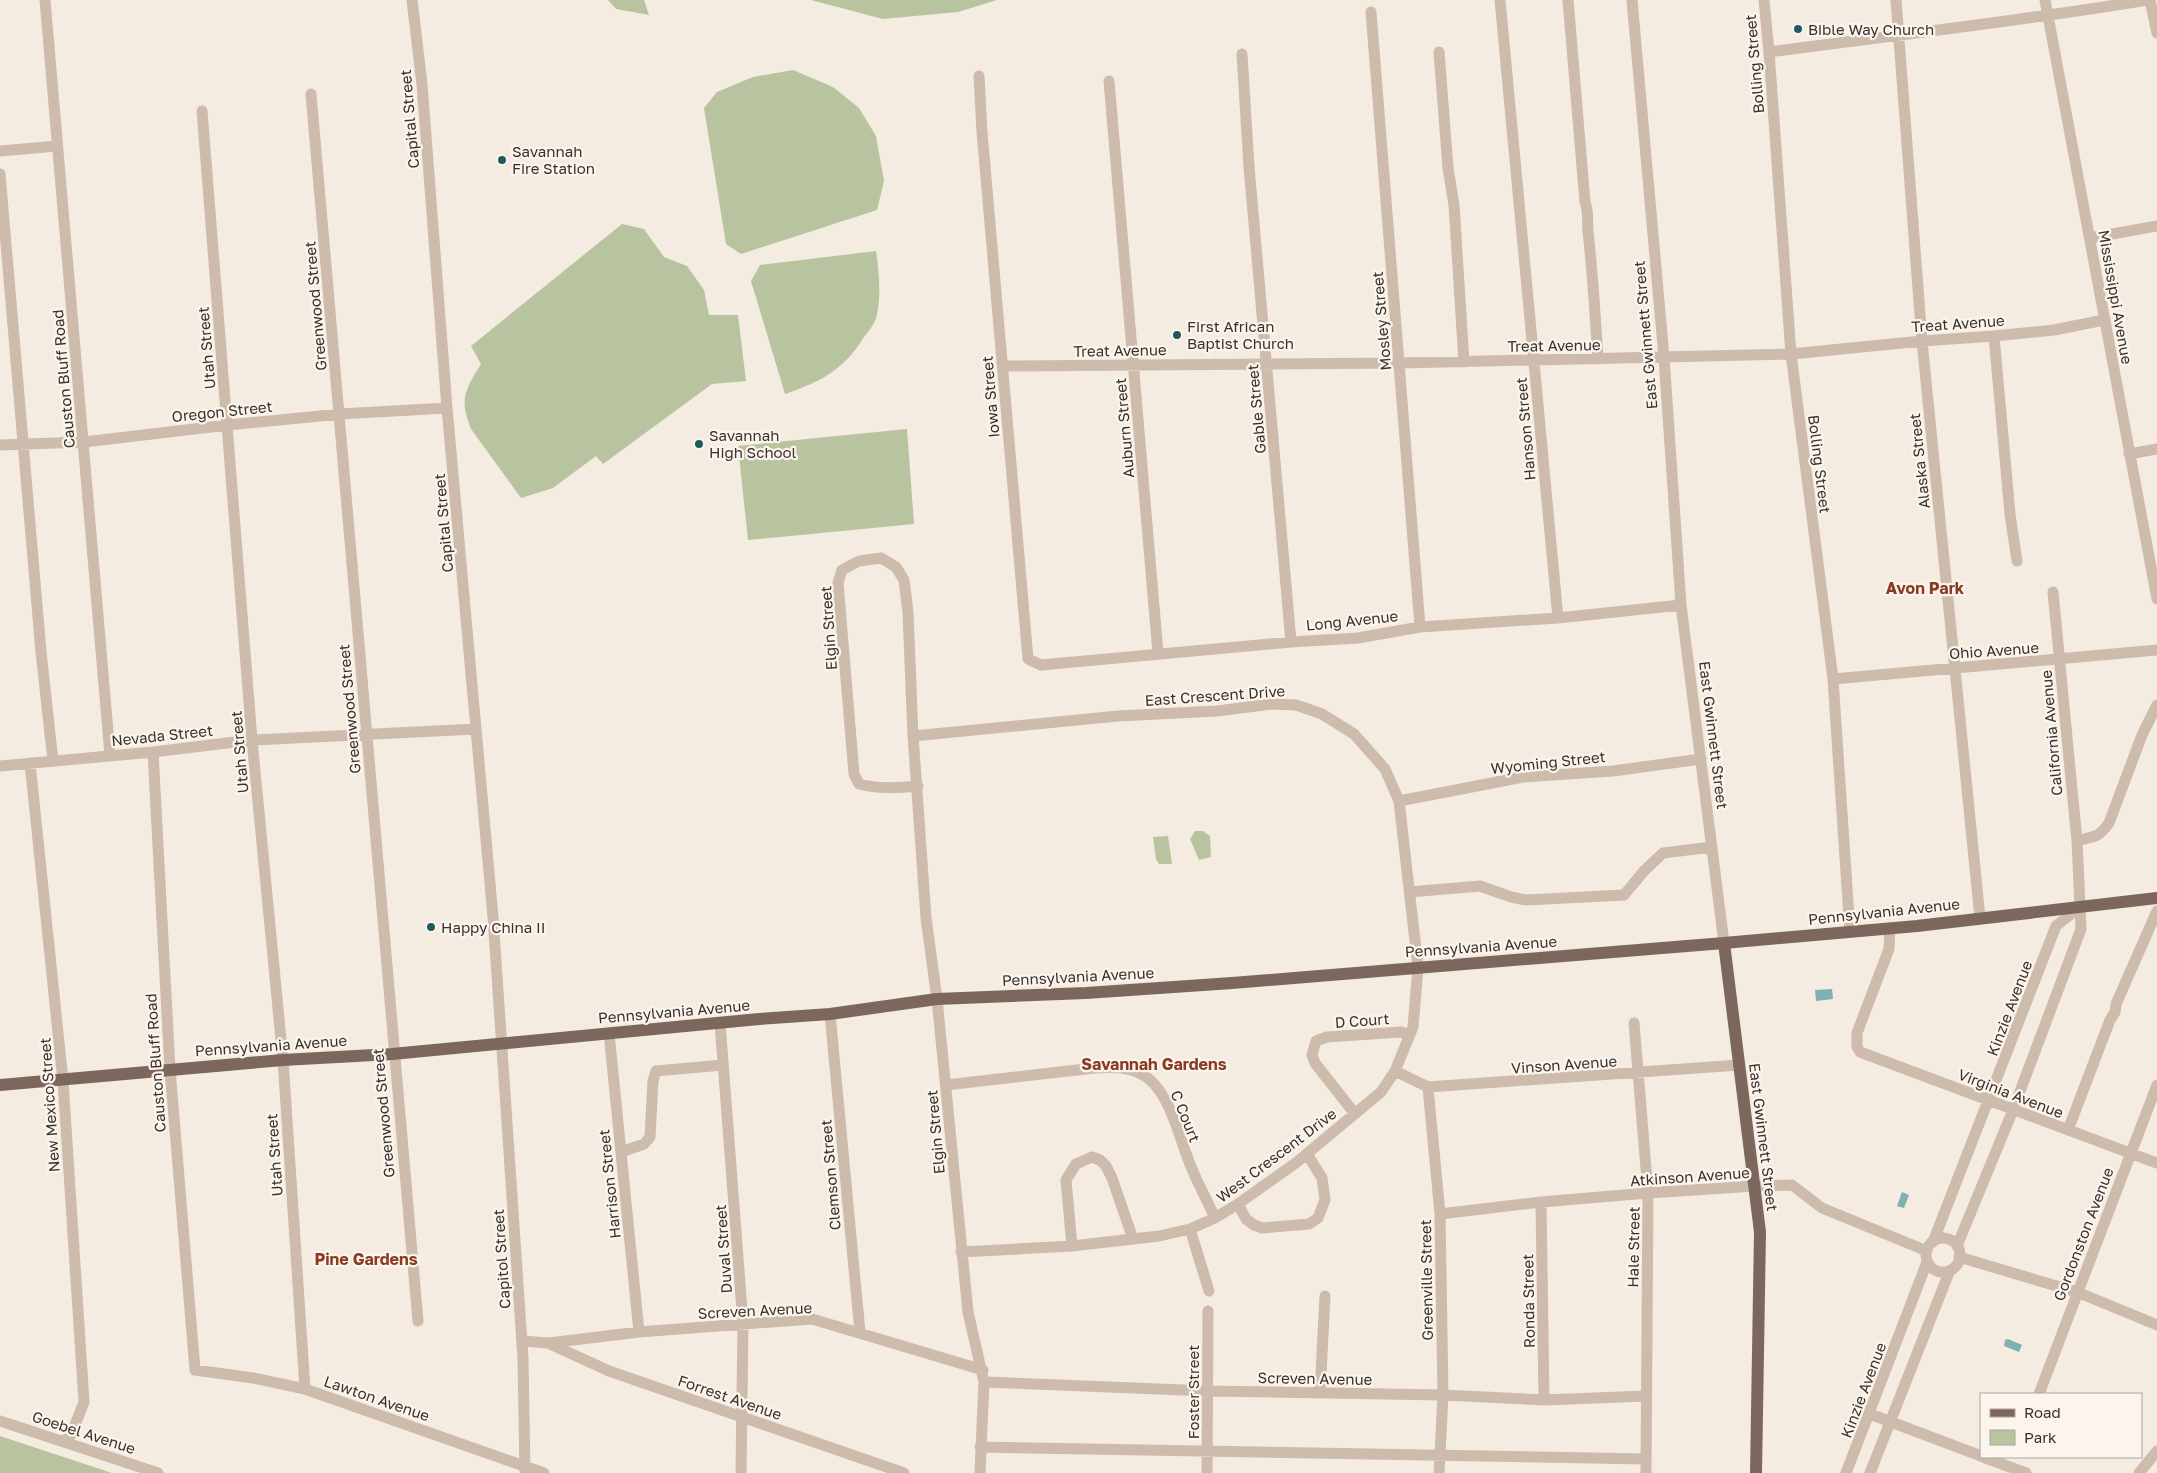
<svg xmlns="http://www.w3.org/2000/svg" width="2157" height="1473" font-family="'Golos Text',sans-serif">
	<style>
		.green { fill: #b8c4a0 }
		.water { fill: #7fb0b2 }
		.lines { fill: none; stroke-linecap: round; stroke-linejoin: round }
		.minor { stroke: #cdbbac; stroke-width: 11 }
		.major { stroke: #7d675c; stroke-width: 12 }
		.poi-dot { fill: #1f5a5e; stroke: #fbf5ee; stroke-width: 2 }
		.labels { text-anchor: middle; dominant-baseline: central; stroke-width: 4.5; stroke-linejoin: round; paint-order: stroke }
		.poi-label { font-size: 15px; fill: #3b302b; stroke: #fbf5ee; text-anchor: start }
		.street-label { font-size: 15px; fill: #3b302b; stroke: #fbf5ee }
		.neighbourhood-label { font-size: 16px; font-weight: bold; fill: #8c3b22; stroke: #fbf5ee }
	</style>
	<rect width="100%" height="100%" fill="#f4ebe1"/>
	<path class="green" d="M608 0H644L649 15 616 9Z
		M811 0H997L958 12 883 19Z
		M793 70 833 87 859 108 876 136 884 181 877 210 741 254 726 244 704 108 717 92 753 77Z
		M622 224 644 229 664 257 687 266 704 290 709 315H738L746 381 712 384 603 464 596 456 553 488 521 498 471 429C459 399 465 390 481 364L471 346Z
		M876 251C879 271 882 302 875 321 872 327 868 332 864 337 844 370 820 382 785 394L751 281 760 265Z
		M907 429 914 524 748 540 738 446Z
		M1195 831H1203L1210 836 1211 857 1199 860 1190 839Z
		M1168 836 1172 864H1159L1156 859 1153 837Z
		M0 1436 112 1473H0Z"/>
	<path class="water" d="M1832 989 1833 999 1816 1001 1815 990Z
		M1902 1192 1909 1195 1904 1208 1897 1206Z
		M2008 1339 2022 1345 2019 1352 2004 1346 2005 1340Z"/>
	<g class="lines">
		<path class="minor" d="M45 0 110 755
			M412 0 422 84 447 408 493 917 523 1358 525 1473
			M1500 0 1558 618
			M1568 0 1585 202C1589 211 1587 222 1588 232 1593 274 1595 316 1598 359
			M1632 0 1664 357 1681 605 1724 943
			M1764 0 1769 52 1791 354 1833 679 1850 932
			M1896 0 1922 341 1980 918
			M2045 0 2157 599
			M2150 0 2157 33
			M1371 12 1420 627
			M1439 52 1448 168 1454 205 1464 362
			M1769 52C1895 35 2022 21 2147 0
			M1242 54 1249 167 1291 642
			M979 76 982 132 1028 659 1041 665 1291 642 1358 638 1420 627 1558 618 1681 605
			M1109 81 1158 653
			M311 94C348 503 379 913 418 1321
			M202 111 252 740 283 1060 305 1389
			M0 151 57 146
			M0 174 41 652 53 761
			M2090 238 2157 226
			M1994 336 2010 514 2017 561
			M1003 366 1400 363 1791 354 1922 341 1994 336 2054 330 2104 320
			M0 445 84 442 228 425 340 414 447 408
			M2129 454 2157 449
			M1833 679 2157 650
			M913 736 1118 716 1217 711 1272 704 1296 705 1322 714 1354 734 1385 769 1399 801 1418 967 1413 1027 1395 1071 1381 1092 1297 1162 1238 1204 1215 1218 1190 1229 1159 1236 1072 1246 961 1252
			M153 752 170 1069 195 1370 253 1378 305 1389 544 1473
			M30 763 63 1081 84 1402 71 1435 64 1441
			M0 766 153 752 252 740 476 729
			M918 786C897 788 878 789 859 784L854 774 838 583 842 570 859 561 881 558 896 567 904 580 908 612 913 736 926 918 937 999 968 1312 984 1382 980 1473
			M1399 801 1523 777 1613 771 1701 759
			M2077 841C2093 836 2098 839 2109 823L2142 735 2157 705
			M1409 892 1480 886 1511 897 1526 900 1624 895 1644 871 1663 853 1712 847
			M1890 928 1889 949 1857 1033V1047L1860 1052 2157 1163
			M830 1014 860 1332
			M720 1023 743 1323 741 1473
			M1634 1023 1648 1193 1646 1473
			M609 1033 639 1332
			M1395 1071 1428 1087 1739 1065
			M946 1085 1094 1068C1113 1067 1133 1066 1149 1079 1172 1098 1180 1142 1192 1169 1199 1186 1208 1202 1215 1218
			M1428 1087 1440 1214 1443 1395 1439 1473
			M1355 1114 1315 1063 1312 1055 1316 1041 1327 1037 1401 1032 1409 1035
			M2068 1130 2110 1020 2115 1012 2116 1004 2157 911
			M621 1152 644 1144 650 1137 653 1081 656 1071 723 1065
			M1541 1202 1544 1400
			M1238 1204 1246 1219 1254 1225 1262 1228 1309 1224 1318 1218 1325 1200 1322 1178 1307 1154
			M1440 1214 1541 1202 1648 1193 1755 1186 1792 1185 1822 1208 1927 1251
			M1190 1229 1209 1291
			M1926 1255a17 17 0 1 1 34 0a17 17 0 1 1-34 0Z
			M1933 1242 2056 926 2081 906
			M1072 1246 1066 1180 1076 1164 1092 1157 1100 1160 1106 1166 1112 1178 1133 1239
			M1957 1246 2013 1110 2081 929 2077 841 2053 592
			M1959 1257 2077 1292 2157 1325
			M522 1341 549 1343 639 1332 812 1319 983 1370
			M550 1344 609 1371 904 1473
			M984 1382 1208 1391 1443 1395 1544 1400 1646 1396
			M1320 1393 1325 1296
			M2039 1394 2157 1085
			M1870 1414 1981 1456
			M0 1421 158 1473
			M980 1447 1646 1459
			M1983 1457 2026 1473
			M1207 1473 1208 1311
			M1846 1473 1927 1262
			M1870 1473 1950 1270
			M2139 1473 2157 1451"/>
		<path class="major" d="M1724 943 1760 1232 1756 1473
			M0 1085 283 1060 392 1054 759 1019 830 1014 937 999 1086 993 1232 983 1724 943 1917 926 2157 898"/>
	</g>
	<g class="poi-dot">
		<circle cx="1798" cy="29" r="5"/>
		<circle cx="502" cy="160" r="5"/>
		<circle cx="1177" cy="335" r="5"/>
		<circle cx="699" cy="444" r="5"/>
		<circle cx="431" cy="927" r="5"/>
	</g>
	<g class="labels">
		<g class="poi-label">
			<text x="1808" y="29">Bible Way Church</text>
			<text x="512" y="151">Savannah<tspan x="512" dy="17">Fire Station</tspan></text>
			<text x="1187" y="326">First African<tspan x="1187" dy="17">Baptist Church</tspan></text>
			<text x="709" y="435">Savannah<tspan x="709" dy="17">High School</tspan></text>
			<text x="441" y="927">Happy China II</text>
		</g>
		<g class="street-label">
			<text transform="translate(1754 64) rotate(-95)">Bolling Street</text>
			<text transform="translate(409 119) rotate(-95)">Capital Street</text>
			<text transform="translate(2116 297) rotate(80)">Mississippi Avenue</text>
			<text transform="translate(315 306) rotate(-95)">Greenwood Street</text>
			<text transform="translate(1381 321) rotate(-95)">Mosley Street</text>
			<text transform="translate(1958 323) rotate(-4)">Treat Avenue</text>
			<text transform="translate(1645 335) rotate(-95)">East Gwinnett Street</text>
			<text transform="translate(1554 345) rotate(-1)">Treat Avenue</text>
			<text transform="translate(206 348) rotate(-95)">Utah Street</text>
			<text transform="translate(1120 350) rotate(-1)">Treat Avenue</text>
			<text transform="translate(63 379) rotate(-95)">Causton Bluff Road</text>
			<text transform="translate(990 397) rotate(-95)">Iowa Street</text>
			<text transform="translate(1256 409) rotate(-95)">Gable Street</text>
			<text transform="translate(222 411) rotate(-6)">Oregon Street</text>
			<text transform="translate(1124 428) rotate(-95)">Auburn Street</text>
			<text transform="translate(1525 429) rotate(-95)">Hanson Street</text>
			<text transform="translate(1919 461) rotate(-96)">Alaska Street</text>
			<text transform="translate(1820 464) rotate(83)">Bolling Street</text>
			<text transform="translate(443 523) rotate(-95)">Capital Street</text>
			<text transform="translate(1352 620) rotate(-6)">Long Avenue</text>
			<text transform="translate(828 628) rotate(-94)">Elgin Street</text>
			<text transform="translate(1994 650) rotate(-4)">Ohio Avenue</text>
			<text transform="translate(1215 695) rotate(-4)">East Crescent Drive</text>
			<text transform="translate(349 709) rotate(-95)">Greenwood Street</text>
			<text transform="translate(2051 733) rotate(-95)">California Avenue</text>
			<text transform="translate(162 735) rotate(-6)">Nevada Street</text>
			<text transform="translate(1714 735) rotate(83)">East Gwinnett Street</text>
			<text transform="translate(239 752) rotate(-95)">Utah Street</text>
			<text transform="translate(1548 762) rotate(-6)">Wyoming Street</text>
			<text transform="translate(1884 911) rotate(-6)">Pennsylvania Avenue</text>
			<text transform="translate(1481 946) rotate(-4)">Pennsylvania Avenue</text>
			<text transform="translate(1078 976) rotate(-3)">Pennsylvania Avenue</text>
			<text transform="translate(2009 1008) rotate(-69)">Kinzie Avenue</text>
			<text transform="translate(674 1011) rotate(-5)">Pennsylvania Avenue</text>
			<text transform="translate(1362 1020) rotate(-4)">D Court</text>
			<text transform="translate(271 1045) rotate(-4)">Pennsylvania Avenue</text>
			<text transform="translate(155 1063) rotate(-94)">Causton Bluff Road</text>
			<text transform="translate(1564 1064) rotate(-4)">Vinson Avenue</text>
			<text transform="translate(2011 1093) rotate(21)">Virginia Avenue</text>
			<text transform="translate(49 1105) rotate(-94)">New Mexico Street</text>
			<text transform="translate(383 1113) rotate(-95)">Greenwood Street</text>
			<text transform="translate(1186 1116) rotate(68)">C Court</text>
			<text transform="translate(935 1132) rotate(-95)">Elgin Street</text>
			<text transform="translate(1764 1137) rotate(83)">East Gwinnett Street</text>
			<text transform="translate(274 1155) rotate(-94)">Utah Street</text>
			<text transform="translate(1276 1155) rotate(-37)">West Crescent Drive</text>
			<text transform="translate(830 1175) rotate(-95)">Clemson Street</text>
			<text transform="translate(1690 1176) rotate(-4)">Atkinson Avenue</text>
			<text transform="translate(609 1184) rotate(-96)">Harrison Street</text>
			<text transform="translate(2083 1234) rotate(-69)">Gordonston Avenue</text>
			<text transform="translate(1633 1247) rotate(-89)">Hale Street</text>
			<text transform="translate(723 1249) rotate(-94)">Duval Street</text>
			<text transform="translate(501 1259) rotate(-94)">Capitol Street</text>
			<text transform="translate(1426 1280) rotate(-91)">Greenville Street</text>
			<text transform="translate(1528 1301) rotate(-91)">Ronda Street</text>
			<text transform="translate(755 1310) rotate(-3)">Screven Avenue</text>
			<text transform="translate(1315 1378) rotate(1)">Screven Avenue</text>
			<text transform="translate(1863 1390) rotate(-69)">Kinzie Avenue</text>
			<text transform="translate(1193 1392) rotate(-90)">Foster Street</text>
			<text transform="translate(730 1397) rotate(19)">Forrest Avenue</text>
			<text transform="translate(377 1398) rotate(19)">Lawton Avenue</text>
			<text transform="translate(84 1432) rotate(18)">Goebel Avenue</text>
		</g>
		<g class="neighbourhood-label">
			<text x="1925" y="588">Avon Park</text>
			<text x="1154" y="1064">Savannah Gardens</text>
			<text x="366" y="1259">Pine Gardens</text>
		</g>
	</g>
	<rect x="1980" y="1393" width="162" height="65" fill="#fbf5ee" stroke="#aea6a0"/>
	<rect x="1990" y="1409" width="25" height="8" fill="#7d675c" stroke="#aea6a0"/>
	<text x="2024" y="1418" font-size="15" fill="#3b302b">Road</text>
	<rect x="1990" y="1430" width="25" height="15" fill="#b8c4a0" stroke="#aea6a0"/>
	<text x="2024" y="1443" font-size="15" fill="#3b302b">Park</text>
</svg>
